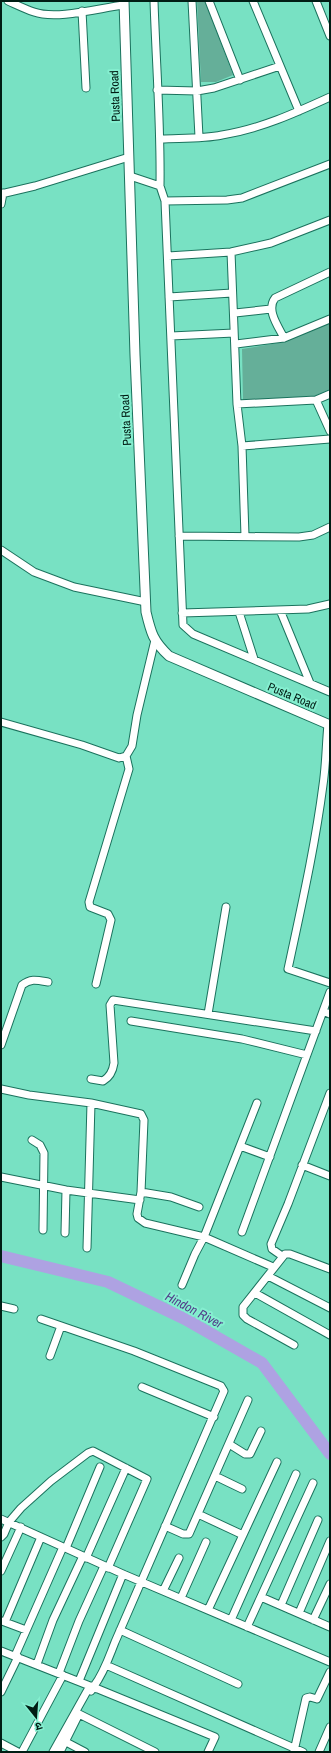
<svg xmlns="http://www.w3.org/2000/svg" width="331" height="1753" font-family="'Archivo Narrow','Noto Sans Devanagari',sans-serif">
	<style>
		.green { fill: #65af99 }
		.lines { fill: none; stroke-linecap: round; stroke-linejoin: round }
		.river { stroke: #aea2e2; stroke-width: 12 }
		.street-casing { stroke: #1b725d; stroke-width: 9 }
		.secondary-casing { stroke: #1b725d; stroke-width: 11 }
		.street { stroke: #fff; stroke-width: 7 }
		.secondary { stroke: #fff; stroke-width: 9 }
		.labels { text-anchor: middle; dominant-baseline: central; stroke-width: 4; stroke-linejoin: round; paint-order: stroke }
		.street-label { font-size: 12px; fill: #001d14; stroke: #85efd0 }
		.water-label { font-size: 13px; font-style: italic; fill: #513d89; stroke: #85efd0 }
	</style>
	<rect width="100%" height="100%" fill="#78e1c3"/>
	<path class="green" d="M197 1H205L233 75 216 82H201Z
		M330 323V389L312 397 243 400 242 349 284 342Z"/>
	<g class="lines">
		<path class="river" d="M1 1256 108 1282 185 1319 262 1363 330 1454"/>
		<defs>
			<path id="street" d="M8 1C17 5 25 9 34 12 57 20 99 8 124 5
				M154 1C156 63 161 125 160 186
				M192 1 199 137
				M209 1 240 80
				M253 1 299 111
				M316 1 330 36
				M82 11 86 88
				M157 90 197 91 214 88 280 66
				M161 139C181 138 203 139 222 135 260 129 295 113 330 97
				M130 176 160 186 165 201 183 625 193 634 330 692
				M1 194 35 186 129 157
				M165 201 227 200 242 198 330 164
				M1 204 3 193
				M231 252 237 404 242 446 245 536
				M168 256 231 252 271 243 330 220
				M169 297 232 293
				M235 313 271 309
				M171 336 234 333
				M284 338C278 326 266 310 275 298L330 272
				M236 344 284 338 330 319
				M316 400 330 431
				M237 404 316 400 330 394
				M242 446 330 439
				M179 536 299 537 313 535 330 527
				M1 550 34 572 74 587 146 602
				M280 610 310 683
				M239 612 254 659
				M182 613 308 609 330 604
				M1 722 82 745 119 758 126 756 132 746 137 715 155 640
				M328 724C326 745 326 765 323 785 315 847 301 908 288 969L330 983
				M96 984 111 920 108 914 90 907 89 902 129 769 126 756
				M323 1011 330 1014
				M208 1014 226 907
				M131 1021 242 1039 307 1055
				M1 1045 22 985C31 978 37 980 48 982
				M91 1079 103 1081C110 1077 113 1070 114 1063L110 1005 113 1000 316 1031
				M1 1089 29 1095 91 1103 141 1114 144 1120 141 1192 137 1214 138 1218 145 1223 204 1237 273 1267
				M32 1140 40 1145 44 1153 43 1230
				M240 1146 270 1157
				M302 1165 330 1176
				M1 1177 66 1190 140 1200
				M141 1192 171 1197 199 1207
				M242 1232 330 992
				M65 1233 66 1190
				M87 1248 91 1103
				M282 1256 272 1249 271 1244 288 1204 330 1093
				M268 1276 330 1308
				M182 1285 195 1254 204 1237 257 1103
				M255 1293 330 1335
				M1 1306 14 1309
				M41 1319 134 1351 221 1386 224 1391 115 1642C109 1657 104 1673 94 1686H90L86 1693 53 1752
				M294 1345 247 1319 243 1315V1307L285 1254H290L330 1269
				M50 1356 61 1326
				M142 1387 214 1417
				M229 1444 245 1454H250L261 1431
				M215 1476 242 1489
				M198 1514 243 1535
				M1 1519 123 1574 330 1662
				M165 1526 183 1534H189L248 1400
				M1 1537 4 1534 9 1522 21 1508 51 1481 88 1453 93 1451 147 1479 108 1568
				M66 1548 100 1467
				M86 1558 126 1468
				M1 1571 21 1527
				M163 1591 179 1558
				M261 1597 330 1627
				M181 1598 206 1542
				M281 1605 318 1520
				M208 1610 277 1462
				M299 1613 330 1541
				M231 1620 296 1474
				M313 1620 330 1584
				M2 1621 26 1630
				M5 1622 41 1537
				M247 1627 313 1483
				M120 1630 238 1684
				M1 1651 90 1686
				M15 1656 63 1547
				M37 1664 53 1620 83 1556
				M106 1665 303 1752
				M59 1673 79 1621 104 1566
				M79 1681 123 1574
				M91 1691 93 1688 98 1689 215 1737 208 1752
				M1 1692 18 1657
				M79 1714 155 1752
				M66 1742 85 1752
				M1 1743 18 1752
				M294 1751 306 1698 310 1697 317 1699 330 1672
				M22 1752 63 1675
				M60 1752 78 1716
				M319 1752 330 1727"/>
			<path id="secondary" d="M124 1 135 355 146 612C151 633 153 641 169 656L330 725"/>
		</defs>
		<use href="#street" class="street-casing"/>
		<use href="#secondary" class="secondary-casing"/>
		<use href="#street" class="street"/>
		<use href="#secondary" class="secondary"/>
	</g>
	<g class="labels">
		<g class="street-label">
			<text transform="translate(115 96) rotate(-92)">Pusta Road</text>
			<text transform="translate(126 420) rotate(-93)">Pusta Road</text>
			<text transform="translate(292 696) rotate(23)">Pusta Road</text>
		</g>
		<g class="water-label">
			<text transform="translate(194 1310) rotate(28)">Hindon River</text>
		</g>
	</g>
	<rect width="331" height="1753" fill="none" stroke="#001d14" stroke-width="4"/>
	<g transform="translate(36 1717) rotate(163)" stroke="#85efd0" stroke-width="3" paint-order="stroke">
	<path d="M0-3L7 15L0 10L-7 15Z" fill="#001d14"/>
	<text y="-6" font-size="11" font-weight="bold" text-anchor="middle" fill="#001d14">उ</text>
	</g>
</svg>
